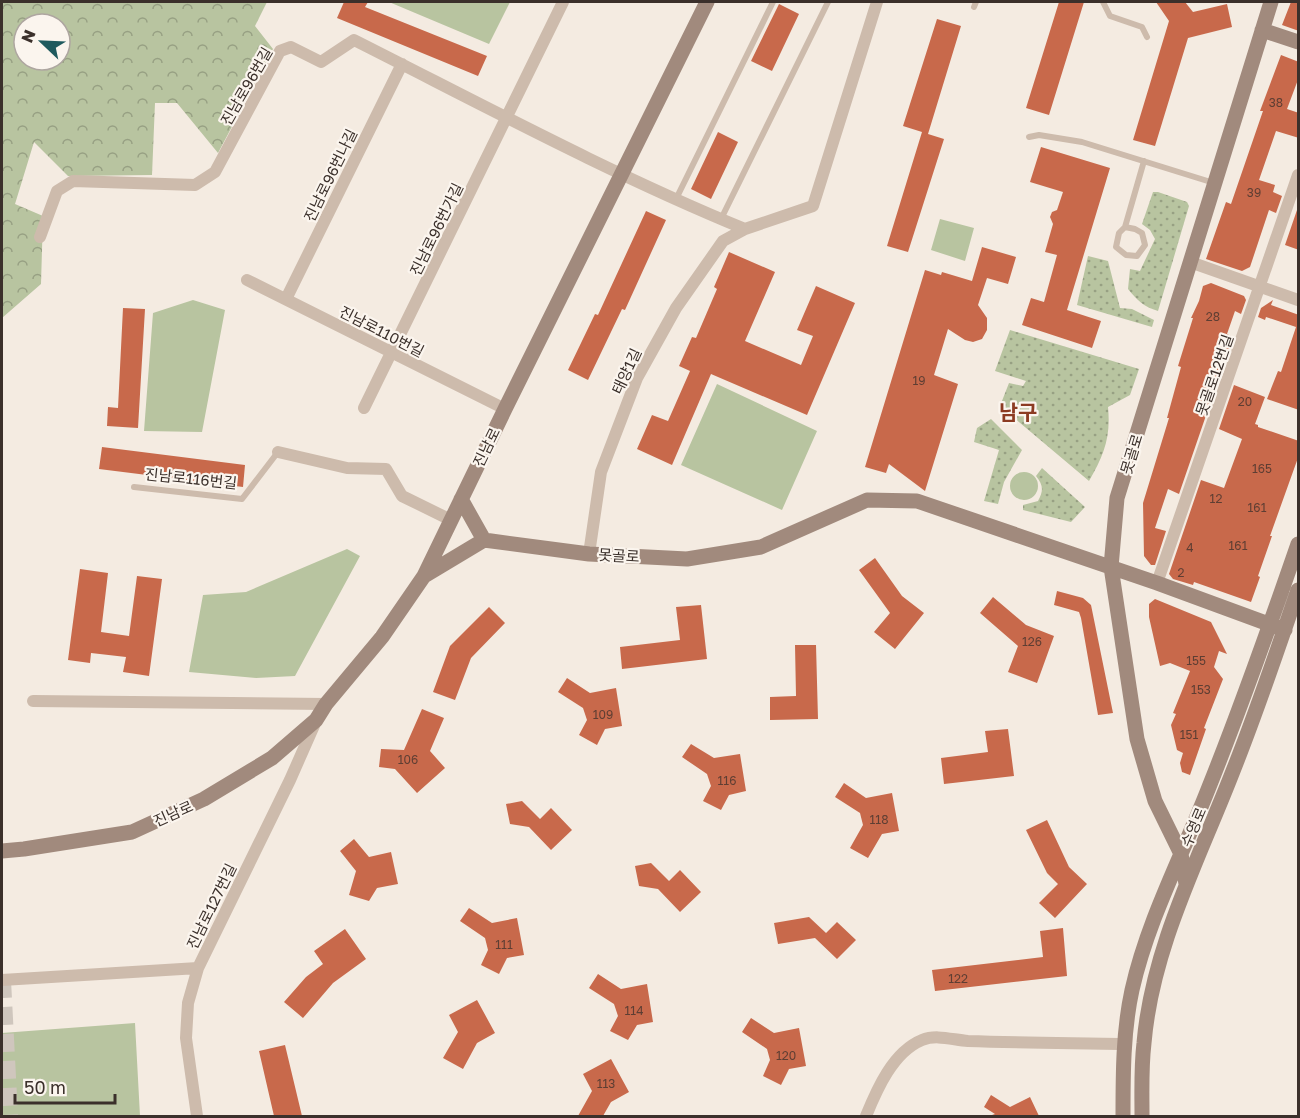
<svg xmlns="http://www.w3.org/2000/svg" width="1300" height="1118" font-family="'Golos Text','Noto Sans KR',sans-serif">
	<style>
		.grass { fill: url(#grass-dots) }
		.forest { fill: url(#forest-crowns); fill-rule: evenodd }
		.park { fill: #b8c4a0 }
		.building { fill: #c8694b }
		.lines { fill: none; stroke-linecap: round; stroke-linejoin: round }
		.highway-tunnel { stroke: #cfc6bd; stroke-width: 18; stroke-dasharray: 18 9; stroke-linecap: butt }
		.lane { stroke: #cdbbac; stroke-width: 6 }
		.street { stroke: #cdbbac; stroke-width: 12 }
		.secondary { stroke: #a18a7d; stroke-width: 15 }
		.labels { text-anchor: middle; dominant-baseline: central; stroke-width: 4.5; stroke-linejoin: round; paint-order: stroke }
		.number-label { font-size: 12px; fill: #5e3e33 }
		.street-label { font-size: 15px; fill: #3b302b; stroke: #fbf5ee }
		.district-label { font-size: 21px; font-weight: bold; fill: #8c3b22; stroke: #fbf5ee }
	</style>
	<defs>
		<pattern id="grass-dots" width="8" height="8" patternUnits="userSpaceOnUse" patternTransform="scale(1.5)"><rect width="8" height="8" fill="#b8c4a0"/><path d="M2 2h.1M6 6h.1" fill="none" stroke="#97a083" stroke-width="1.8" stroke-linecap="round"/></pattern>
		<pattern id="forest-crowns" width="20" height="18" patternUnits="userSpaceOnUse" patternTransform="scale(1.5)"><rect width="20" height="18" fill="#b8c4a0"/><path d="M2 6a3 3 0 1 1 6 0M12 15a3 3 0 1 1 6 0" fill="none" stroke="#97a083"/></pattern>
	</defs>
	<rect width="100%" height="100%" fill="#f4ebe1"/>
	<path class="grass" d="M1153 192H1158L1187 202 1189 206 1158 311C1144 307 1137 300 1128 289L1130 269 1140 271 1155 239 1150 230 1142 224Z
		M1088 256 1108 261 1120 308 1132 309 1154 320 1152 327 1077 305Z
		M1010 330 1139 369 1130 395 1108 407C1111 437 1104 455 1089 481L1000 406 1009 383 1023 386 1026 381 995 371Z
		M991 419 1022 450 1004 482 998 504 984 501 999 450 974 442 977 428Z
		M1042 468 1085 507 1071 522 1023 510V505L1038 501C1044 490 1043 485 1036 476Z"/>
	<path class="forest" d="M2 2H267L255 26 273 49 218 153 177 103H155L152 175 68 176 34 142 15 204 43 216 41 284 2 318ZM24 24H60V60H24Z"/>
	<path class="park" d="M389 2H510L489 44Z
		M940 219 974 228 965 261 931 250Z
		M193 300 225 310 202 432 144 431 153 313Z
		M717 384 817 431 782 510 681 465Z
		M1010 486a14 14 0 1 1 28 0a14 14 0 1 1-28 0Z
		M347 549 360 556 295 676 256 678 189 672 203 595 246 592Z
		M135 1023 140 1116H2V1033Z"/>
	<path class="building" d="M344 2H368L365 7 487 56 478 76 337 18Z
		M1059 2H1084L1049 115 1026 108Z
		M1156 2H1185L1193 12 1227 4 1232 27 1188 38 1155 146 1133 140 1169 21Z
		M1291 2H1299V31L1282 25Z
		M779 4 799 14 772 71 751 61Z
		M937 19 961 26 928 134 944 139 908 252 887 246 922 132 903 126Z
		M1281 55 1299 62V77L1287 109 1299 113V138L1276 131 1259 180 1275 185 1273 192 1282 196 1276 213 1269 210 1250 267 1242 271 1206 259 1226 202 1231 204 1263 111H1260Z
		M718 132 738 142 711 199 691 189Z
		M1041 147 1110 168 1067 310 1101 321 1092 348 1022 325 1031 298 1044 302 1057 255 1045 252 1053 224 1050 217 1052 212 1057 210 1063 192 1030 182Z
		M1297 210H1299V250L1285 245Z
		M646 211 666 220 625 310 622 309 588 380 568 370 595 314 598 315Z
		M982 247 1016 257 1008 284 987 278 978 305 987 318V330L982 339 973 342 965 340 948 329 934 375 958 384 925 491 889 464 886 473 865 467 925 270 941 275 942 272 972 281Z
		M729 252 775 272 745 341 801 365 813 336 797 330 816 286 855 303 807 415 711 374 672 465 637 449 652 415 668 421 690 371 679 366 692 337 696 338 717 289 714 287Z
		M1211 283 1244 296 1246 300 1241 314 1235 311 1227 334 1233 337 1179 494 1168 489 1155 528 1166 531 1155 565H1151L1144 556 1143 503 1169 418H1167L1181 367 1178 366 1193 318H1191L1199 301 1203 286Z
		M1273 300 1271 305 1299 315V410L1267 399 1278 371 1281 372 1296 327 1266 317 1265 320 1258 317 1261 308Z
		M123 308 145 309 138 428 107 426 108 407 118 408Z
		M1234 385 1265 397 1255 424 1258 425V427L1299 441V455L1270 536H1272L1258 576 1260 577 1251 602 1194 582 1193 585 1173 579 1169 574 1201 480 1224 488 1242 439 1219 429Z
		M102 447 245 465 243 487 99 469Z
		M875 558 902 596 924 613 895 649 874 632 890 613 859 570Z
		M80 569 108 573 101 632 129 636 137 576 162 579 149 676 123 672 126 657 91 653 90 663 68 660Z
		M1057 591 1083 598 1091 605 1113 713 1098 715 1081 618 1079 612 1054 605Z
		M993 597 1026 625 1054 636 1037 683 1008 672 1018 646 980 613Z
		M1155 599 1211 622 1227 654 1219 651 1214 667 1223 679 1204 728 1206 729 1190 775 1182 772 1180 763 1183 753 1177 750 1171 725 1176 714 1173 713 1190 671 1170 663 1160 666 1149 617V604Z
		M701 605 707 659 622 669 620 647 680 640 676 607Z
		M489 607 505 623 471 658 455 700 433 692 450 646Z
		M795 645H816L818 719 770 720V697L796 696Z
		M567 678 590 693 616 688 622 726 605 729 597 745 579 735 587 720 583 708 558 692Z
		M422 709 444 718 430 751 445 768 417 793 395 769 379 767 381 749 404 750Z
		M1008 729 1014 776 944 784 941 758 988 752 985 731Z
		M691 744 714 758 740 754 746 791 729 795 721 810 703 801 711 786 707 774 682 757Z
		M844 783 866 798 892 793 899 831 882 834 868 858 850 848 863 825 860 813 835 797Z
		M522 801 540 819 551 808 572 830 551 850 529 827 510 824 506 804Z
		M1047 820 1069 867 1087 884 1055 918 1039 903 1058 884 1047 873 1026 830Z
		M354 839 369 857 391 852 398 884 377 888 369 901 349 895 356 871 340 851Z
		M651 863 669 881 680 870 701 892 680 912 658 889 639 886 635 866Z
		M469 908 492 923 517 918 524 955 507 958 499 974 481 965 488 950 485 938 460 921Z
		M809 917 826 933 837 922 856 940 837 959 815 938 778 944 774 923Z
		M1063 928 1067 976 935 991 932 970 1043 957 1040 931Z
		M345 929 366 959 333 983 303 1018 284 1002 306 977 323 964 314 951Z
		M598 974 621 989 647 984 653 1022 637 1025 628 1040 610 1031 618 1016 614 1004 589 988Z
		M477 1000 495 1033 477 1043 463 1069 443 1058 458 1032 449 1015Z
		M751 1018 774 1033 799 1028 806 1066 789 1069 781 1085 763 1076 770 1060 767 1049 742 1032Z
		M285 1045 302 1116H274L259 1051Z
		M611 1059 629 1092 611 1102 603 1116H578L592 1091 583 1074Z
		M991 1095 1010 1107 1030 1097 1039 1116H989L995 1114 984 1107Z"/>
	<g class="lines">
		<path class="highway-tunnel" d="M2 980 9 1116"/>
		<path class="lane" d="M1103 2 1110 16 1142 27 1147 37
			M974 7 976 2
			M1029 137 1039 135 1082 142 1214 183
			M676 199 773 2
			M721 219 828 2
			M1125 227 1135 229 1142 233 1145 245 1137 256 1126 255 1116 247 1119 233 1125 227 1144 161
			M134 487 242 499 278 452"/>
		<path class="street" d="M40 237 57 191 73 181 195 185 215 172 280 51 291 47 321 62 354 40C483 105 611 174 745 229L813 206 877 2
			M1190 262 1298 300
			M247 280 505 409
			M286 299 402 64
			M364 408 563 2
			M278 452 347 468 386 469 402 496 451 520
			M589 554 601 472 637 378 676 308 723 241 745 229
			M1157 583 1298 175
			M33 701 326 704
			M2 980 198 968
			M197 1116 186 1038 188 1003 198 968 290 780 316 721
			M866 1116C877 1089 893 1052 922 1040 937 1034 953 1040 968 1041 1020 1043 1073 1043 1125 1044"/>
		<path class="secondary" d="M1262 30 1298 42
			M461 499 484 540
			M424 576 484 540 589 554 687 559 761 547 867 500 917 501 1157 583 1285 630
			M2 851 24 849 132 832 204 799 272 758 316 720 326 704 382 637 424 576 505 409 707 2
			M1186 884 1181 854 1155 801 1137 739 1111 567 1117 498 1271 2
			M1123 1116C1123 1075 1123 1031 1132 990 1148 919 1183 854 1209 787 1241 707 1270 625 1298 544
			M1142 1116C1142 1092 1141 1068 1144 1043 1152 948 1199 859 1233 771 1257 711 1277 651 1298 590"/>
	</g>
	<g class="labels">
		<g class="number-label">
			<text x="1276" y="102">38</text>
			<text x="1254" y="192">39</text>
			<text x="1213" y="316">28</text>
			<text x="919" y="380">19</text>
			<text x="1245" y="401">20</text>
			<text x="1262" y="468">165</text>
			<text x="1216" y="498">12</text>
			<text x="1257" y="507">161</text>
			<text x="1238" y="545">161</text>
			<text x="1190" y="547">4</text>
			<text x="1181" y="572">2</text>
			<text x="1032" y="641">126</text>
			<text x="1196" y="660">155</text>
			<text x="1201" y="689">153</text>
			<text x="603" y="714">109</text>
			<text x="1189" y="734">151</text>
			<text x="408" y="759">106</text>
			<text x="727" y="780">116</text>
			<text x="879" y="819">118</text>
			<text x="504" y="944">111</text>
			<text x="958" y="978">122</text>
			<text x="634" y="1010">114</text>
			<text x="786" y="1055">120</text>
			<text x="606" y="1083">113</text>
		</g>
		<g class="street-label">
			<text transform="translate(246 86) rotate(-60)">진남로96번길</text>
			<text transform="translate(330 175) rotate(-64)">진남로96번나길</text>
			<text transform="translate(436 229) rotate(-64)">진남로96번가길</text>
			<text transform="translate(382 331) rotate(27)">진남로110번길</text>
			<text transform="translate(626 371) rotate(-65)">태양1길</text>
			<text transform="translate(1214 375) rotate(-71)">못골로12번길</text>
			<text transform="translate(486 447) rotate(-64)">진남로</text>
			<text transform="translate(1131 454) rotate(-73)">못골로</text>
			<text transform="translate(191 478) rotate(6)">진남로116번길</text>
			<text transform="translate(619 555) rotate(3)">못골로</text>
			<text transform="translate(173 813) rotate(-24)">진남로</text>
			<text transform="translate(1193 827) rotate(-67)">수영로</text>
			<text transform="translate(211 906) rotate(-64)">진남로127번길</text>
		</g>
		<g class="district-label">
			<text x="1018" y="412">남구</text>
		</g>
	</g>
	<rect width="1300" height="1118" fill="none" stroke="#3b302b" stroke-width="6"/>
	<g transform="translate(42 42) rotate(293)"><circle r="28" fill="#fbf5ee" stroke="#aea6a0" stroke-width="1.5"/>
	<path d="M0-4.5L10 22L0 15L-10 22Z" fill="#1f5a5e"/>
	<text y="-9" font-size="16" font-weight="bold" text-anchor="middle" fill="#3b302b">N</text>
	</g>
	<path d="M15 1094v9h100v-9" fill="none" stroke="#3b302b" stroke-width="3"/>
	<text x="24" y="1094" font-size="18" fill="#3b302b" stroke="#fbf5ee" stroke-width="4.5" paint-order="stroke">50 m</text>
</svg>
